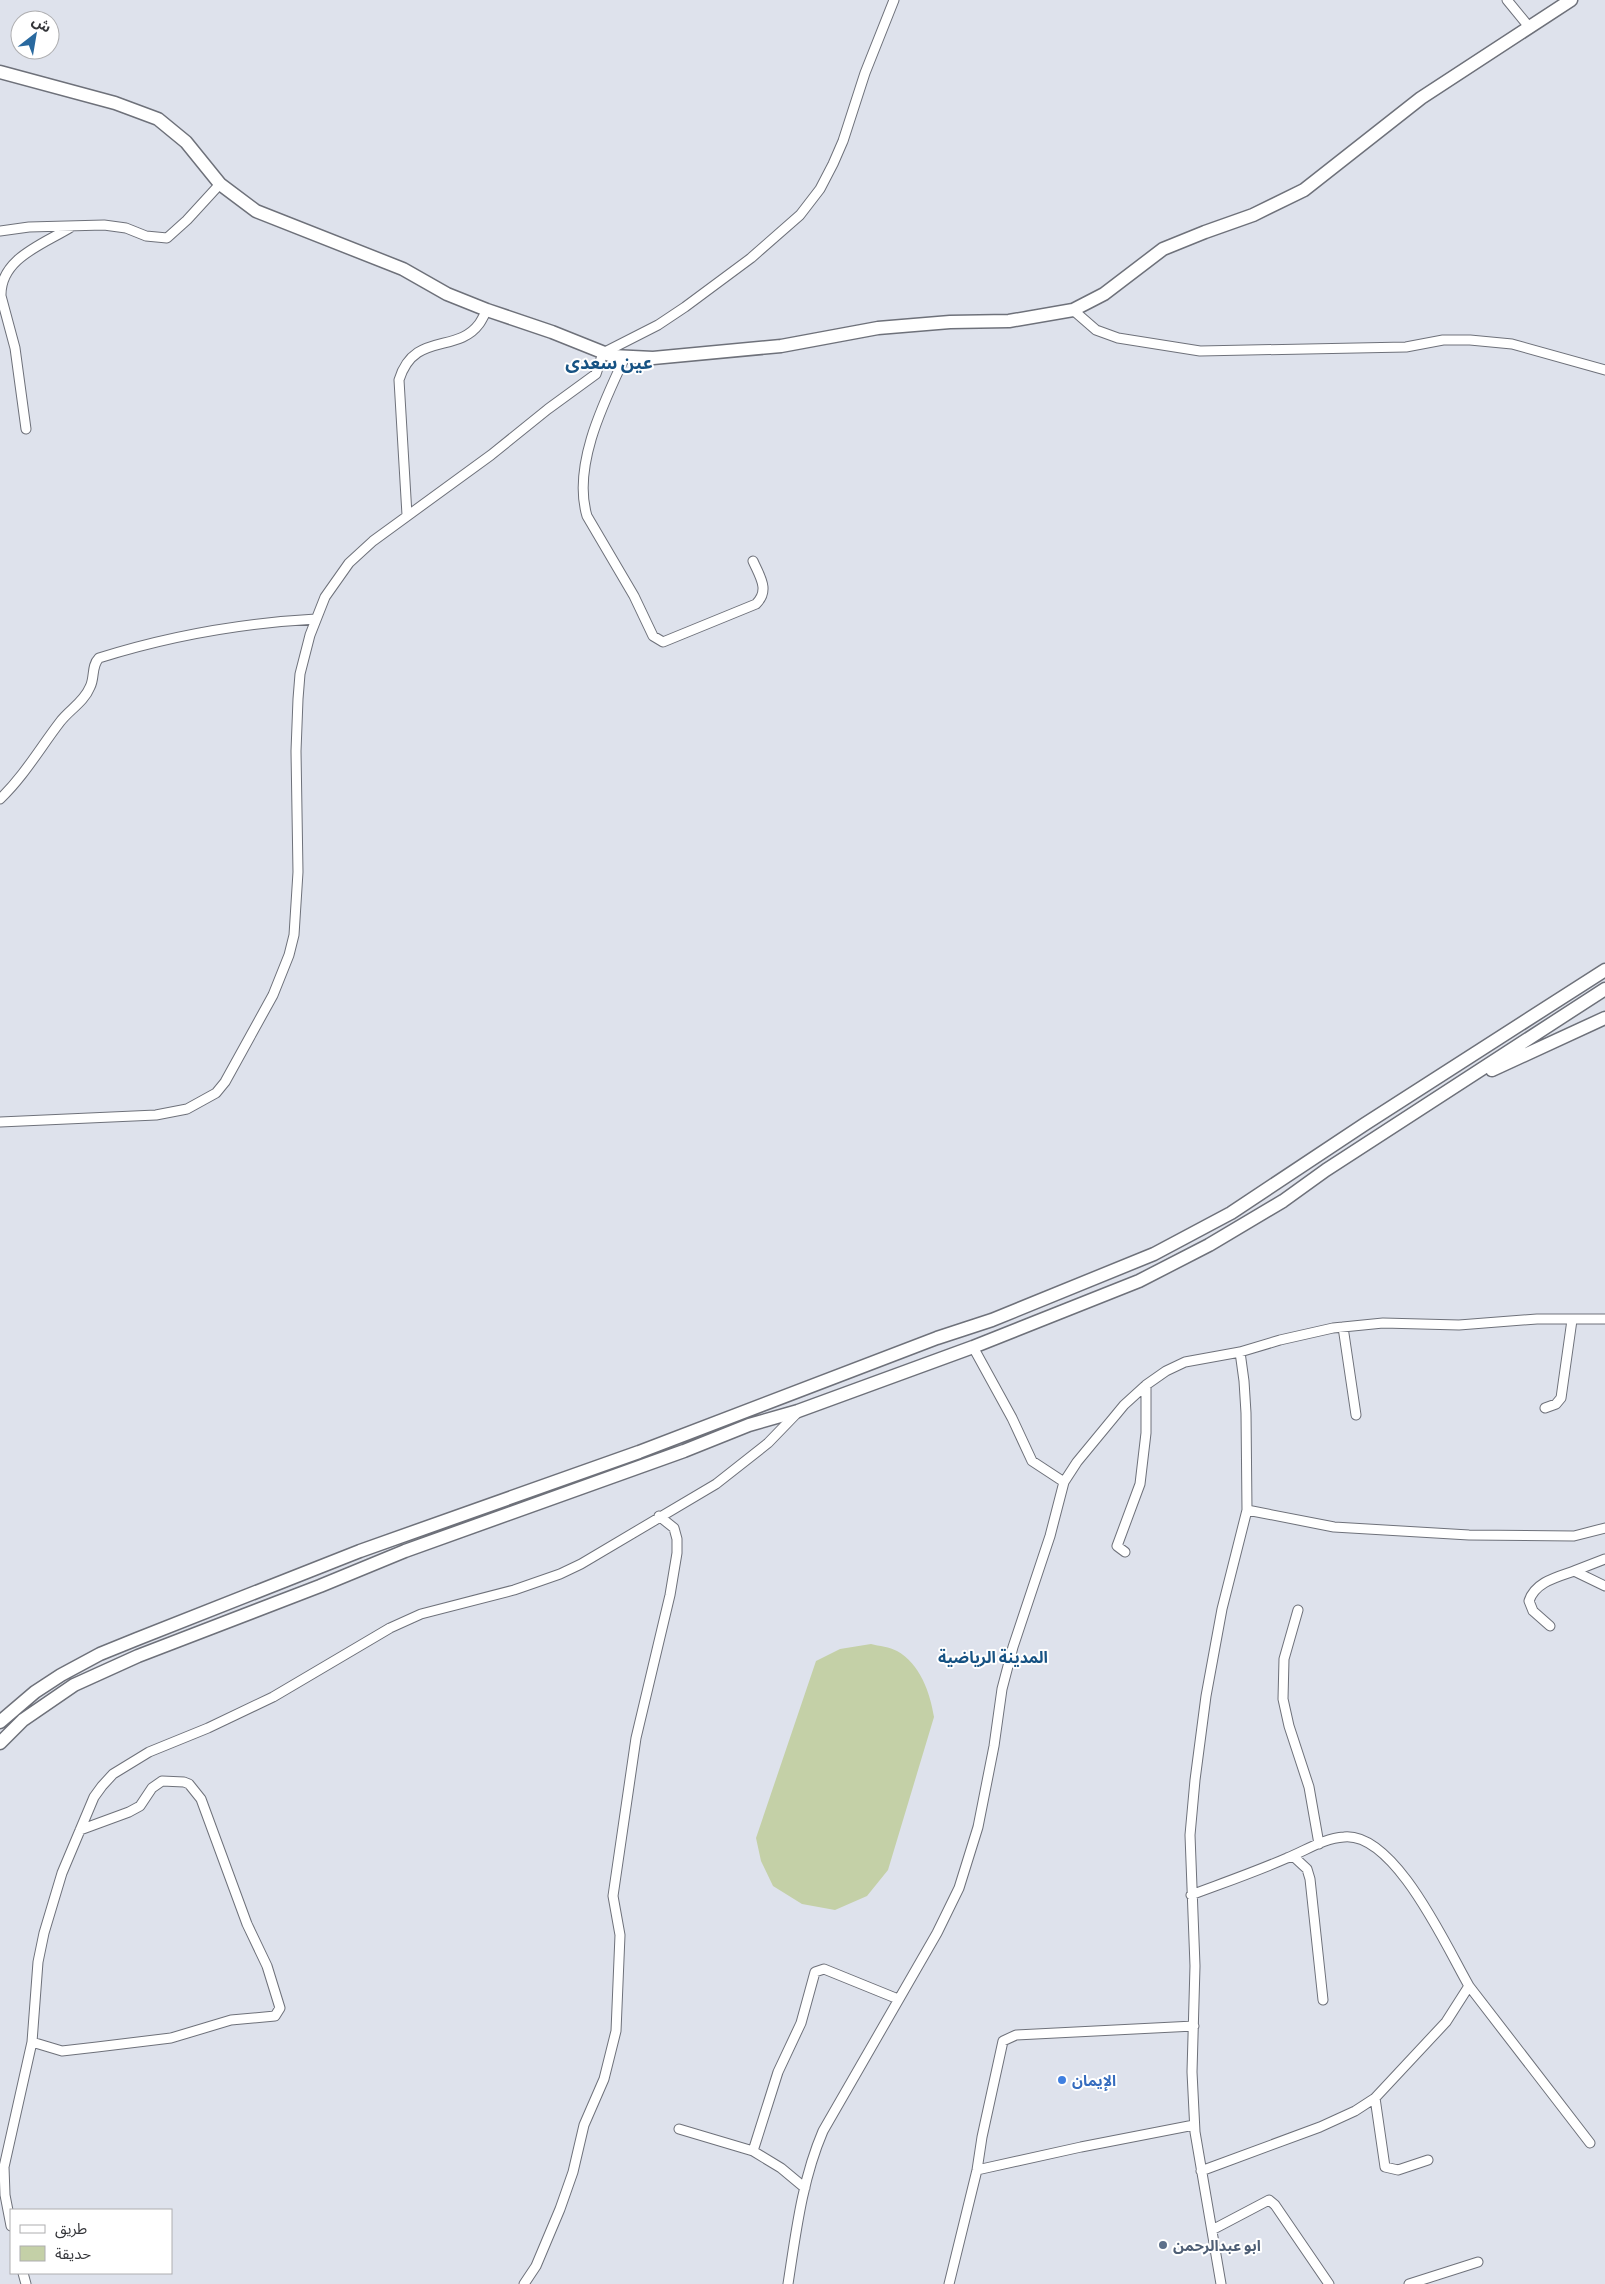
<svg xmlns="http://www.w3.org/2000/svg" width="1605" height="2284" font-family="Commissioner,'Noto Sans Arabic',sans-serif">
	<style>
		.green { fill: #c4d0a7 }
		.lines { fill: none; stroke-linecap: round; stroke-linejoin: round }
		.street-casing { stroke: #6e717a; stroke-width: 11 }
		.secondary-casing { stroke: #6e717a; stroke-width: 15 }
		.street { stroke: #fff; stroke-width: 9 }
		.secondary { stroke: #fff; stroke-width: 12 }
		.shop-dot { fill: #3f7fe0; stroke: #fff; stroke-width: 2 }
		.service-dot { fill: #5c6f8a; stroke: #fff; stroke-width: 2 }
		.labels { text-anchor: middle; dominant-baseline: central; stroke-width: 4; stroke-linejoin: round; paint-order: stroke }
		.shop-label { font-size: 15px; font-weight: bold; fill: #366cbe; stroke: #fff; text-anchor: start }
		.service-label { font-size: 15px; font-weight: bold; fill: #4e5e75; stroke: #fff; text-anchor: start }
		.neighbourhood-label { font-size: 16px; font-weight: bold; fill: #165283; stroke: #fff }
		.quarter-label { font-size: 18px; font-weight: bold; fill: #165283; stroke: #fff }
	</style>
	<rect width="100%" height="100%" fill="#dee2ec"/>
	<path class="green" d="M871 1644C879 1646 890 1647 897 1651 920 1664 930 1692 934 1717L888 1870 867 1896 835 1910 802 1904 773 1886 761 1861 756 1838 816 1661 840 1649Z"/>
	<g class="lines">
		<defs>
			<path id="street" d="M1507 0 1530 28
				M0 231 29 227 104 225 126 228 146 236 167 238 187 220 220 184
				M1073 310 1096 330 1118 338 1200 351 1406 347 1443 340H1470L1512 344 1605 370
				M625 357C604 402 572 466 587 516L634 596 653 636 663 642 756 604C770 590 760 577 753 561
				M26 429 15 348 1 296C0 258 44 244 71 227
				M407 515 399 380C414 331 457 354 479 324 482 320 484 315 487 310
				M0 799C24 776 40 748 60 722 69 710 84 702 90 687 95 678 91 666 99 658 169 636 243 623 316 619
				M0 1122 156 1115 187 1109 216 1093 225 1082 273 995 289 955 294 935 298 872 296 751 298 699 300 674 310 635 325 597 349 563 373 541 491 455 548 409 596 374 603 353 658 325 685 307 751 258 800 215 820 189 833 164 843 141 865 73 894 0
				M1343 1327 1356 1415
				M973 1347 1012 1418 1032 1461 1064 1482
				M1545 1408 1556 1404 1561 1398 1572 1320
				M1247 1510 1334 1527 1469 1535 1574 1536 1605 1528
				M1125 1552 1117 1546 1140 1484 1146 1433V1385
				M1605 1559 1574 1571 1605 1586
				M1298 1610 1284 1659 1283 1699 1289 1726 1309 1787 1319 1844
				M1550 1626 1533 1611 1529 1601C1535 1582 1557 1577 1574 1571
				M1293 1856 1307 1869 1310 1879 1323 2000
				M1191 1895C1223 1883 1255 1872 1287 1858 1305 1851 1324 1838 1344 1837 1395 1832 1447 1948 1469 1986
				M32 2042 62 2051 97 2047 171 2038 231 2020 275 2016 280 2008 267 1966 247 1924 201 1799 189 1784 184 1782 162 1781 152 1788 140 1806 129 1812 80 1830
				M1375 2098 1385 2167 1398 2170 1428 2160
				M679 2129 753 2151 781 2168 805 2188
				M753 2151 778 2072 801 2023 815 1972 824 1969 898 1999
				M977 2170 1081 2147 1194 2125
				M1201 2171 1320 2127 1355 2111 1375 2098 1446 2022 1469 1986 1590 2143
				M11 2226 5 2195 4 2167 32 2042 38 1962 44 1933 62 1873 94 1797 102 1786 113 1774 149 1752 208 1728 273 1697 390 1628 421 1614 514 1590 560 1574 581 1564 716 1484 768 1443 798 1412
				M1212 2230 1269 2200 1275 2205 1329 2284
				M23 2273 26 2284
				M524 2284 536 2266 560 2209 573 2172 584 2125 604 2079 616 2031 620 1935 613 1896 636 1738 670 1595 677 1553V1539L674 1528 659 1516
				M788 2284C796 2232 802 2180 823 2131L937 1933 959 1888 978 1827 994 1746 1002 1689 1013 1647 1050 1536 1064 1482 1077 1462 1124 1405 1146 1385 1166 1371 1185 1362 1240 1352 1280 1340 1333 1328 1383 1323 1459 1325 1537 1319H1605
				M949 2284 977 2170 982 2137 1003 2041 1016 2035 1194 2026
				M1221 2284 1195 2132 1192 2072 1195 1966 1190 1835 1195 1780 1206 1696 1222 1609 1247 1510 1246 1413 1244 1381 1240 1352
				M1409 2284 1478 2262"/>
			<path id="secondary" d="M0 72 115 103 158 119 186 142 220 184 256 211 403 269 447 294 487 310 552 332 612 356 653 358 781 346 878 328 950 322 1009 321 1073 310 1104 294 1163 249 1205 232 1253 215 1304 190 1421 98 1571 0
				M1492 1070 1605 1018
				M0 1722 35 1692 61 1675 100 1654 137 1639 360 1551 639 1452 937 1338 992 1320 1154 1254 1231 1213 1365 1124 1605 970
				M0 1743 23 1720 74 1685 138 1656 320 1586 405 1551 684 1451 749 1425 798 1411 973 1347 1139 1281 1209 1245 1283 1201 1326 1170 1605 989"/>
		</defs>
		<use href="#street" class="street-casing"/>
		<use href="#secondary" class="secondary-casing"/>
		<use href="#street" class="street"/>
		<use href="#secondary" class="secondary"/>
	</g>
	<circle class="shop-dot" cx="1062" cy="2080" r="5"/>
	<circle class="service-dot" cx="1163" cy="2245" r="5"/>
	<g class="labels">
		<g class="shop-label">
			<text x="1072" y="2080">الإيمان</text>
		</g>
		<g class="service-label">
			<text x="1173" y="2245">ابو عبدالرحمن</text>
		</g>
		<g class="neighbourhood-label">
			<text x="993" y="1656">المدينة الرياضية</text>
		</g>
		<g class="quarter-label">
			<text x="609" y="362">عين سعدى</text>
		</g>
	</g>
	<rect x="10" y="2209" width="162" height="65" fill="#ffffff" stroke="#aeaeb0"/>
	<rect x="20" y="2225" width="25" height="8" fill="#ffffff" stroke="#aeaeb0"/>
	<text x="55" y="2234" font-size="15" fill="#343539">طريق</text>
	<rect x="20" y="2246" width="25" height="15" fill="#c4d0a7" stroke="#aeaeb0"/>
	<text x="55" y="2259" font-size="15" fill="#343539">حديقة</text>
	<g transform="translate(35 35) rotate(31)"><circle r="24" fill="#ffffff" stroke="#aeaeb0"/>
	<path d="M0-4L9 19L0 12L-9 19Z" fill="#29699f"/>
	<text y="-8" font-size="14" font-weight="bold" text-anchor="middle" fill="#343539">ش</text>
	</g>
</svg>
